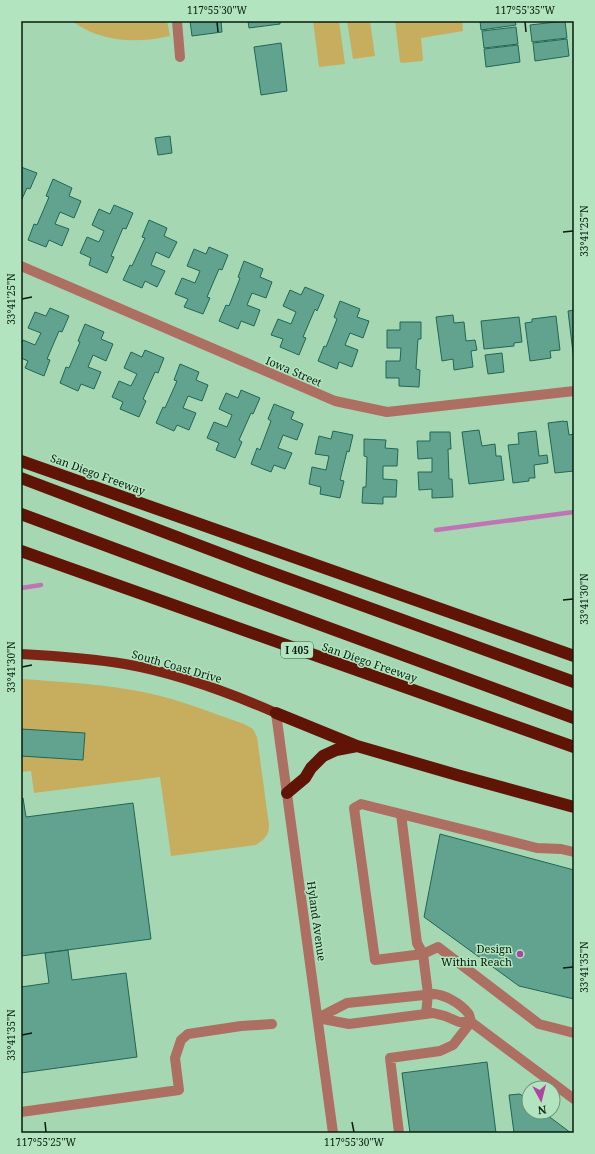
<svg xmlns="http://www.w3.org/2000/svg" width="595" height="1154" font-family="'Noto Serif',serif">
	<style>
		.green { fill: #c6ae5e }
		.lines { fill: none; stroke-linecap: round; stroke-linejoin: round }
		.stream { stroke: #bf75b3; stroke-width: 4.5 }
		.building { fill: #61a38f; stroke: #216654 }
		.minor { stroke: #ad6f62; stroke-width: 10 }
		.major { stroke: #7d2515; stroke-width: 10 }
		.highway { stroke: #5f1406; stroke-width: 12 }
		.ticks { fill: none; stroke: #081b0e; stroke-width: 1.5 }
		.poi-dot { fill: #b044a3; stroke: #b2e5bf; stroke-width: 1.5 }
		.labels { text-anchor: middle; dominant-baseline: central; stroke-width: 3; stroke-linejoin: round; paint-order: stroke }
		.shield { fill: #b2e5bf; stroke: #3b5843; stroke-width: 1 }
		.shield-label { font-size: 10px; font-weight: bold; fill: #081b0e }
		.street-label { font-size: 11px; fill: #081b0e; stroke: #b2e5bf }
		.poi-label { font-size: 11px; fill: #081b0e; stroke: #b2e5bf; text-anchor: end }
		.neatline { fill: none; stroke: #081b0e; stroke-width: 1.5 }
		.ticks-label { font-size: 10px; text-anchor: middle; fill: #081b0e }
	</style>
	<rect width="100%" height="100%" fill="#a5d8b2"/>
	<path class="green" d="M72 21H167L170 36C136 44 100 42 72 21Z
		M313 21H339L345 64 319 67Z
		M347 21H370L375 56 353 59Z
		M395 21H462L463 31 421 38 423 60 422 61 402 63 400 62Z
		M21 679C64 682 106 684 148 693 181 700 212 713 244 724L253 729 257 737 269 825C269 835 265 839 256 845L171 856 160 777 34 793 31 771 21 772Z"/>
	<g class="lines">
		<path class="stream" d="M436 530 574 512
			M21 588 41 585"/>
	</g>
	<path class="building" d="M190 21H221L222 32 192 36Z
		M248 21H280V24L249 28Z
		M480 21H515L516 25 481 30Z
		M565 21 567 38 532 42 530 25Z
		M516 27 518 44 484 48 482 31Z
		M567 39 569 56 535 61 533 43Z
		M281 43 287 91 261 95 254 47Z
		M518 45 520 62 486 67 484 49Z
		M170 136 172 153 158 155 155 138Z
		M21 167 37 173 30 189 27 188 21 201Z
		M53 179 72 188 69 196 81 201 74 218 60 212 55 224 69 229 62 246 49 240 46 247 28 240 34 224 37 225 49 197 46 196Z
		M114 205 133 213 126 229 123 228 111 256 114 257 107 273 89 265 91 258 80 253 87 237 99 242 104 231 92 225 99 209 110 214Z
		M149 220 167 228 164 236 177 242 169 258 156 252 151 265 165 271 157 287 145 281 142 288 123 280 130 265 132 266 145 238 142 237Z
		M209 247 228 255 222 270 219 269 207 297 210 298 203 314 184 307 188 299 175 294 182 278 195 283 200 271 187 266 194 249 206 254Z
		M244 261 263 269 260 277 272 282 266 298 252 293 247 305 260 310 254 326 241 321 238 329 219 321 226 305 229 306 240 278 238 277Z
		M305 287 324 295 317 311 315 309 303 337 306 338 299 355 280 347 283 339 271 335 278 319 291 324 296 312 283 306 290 290 301 295Z
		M340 301 360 309 357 317 369 321 363 338 350 333 345 345 358 350 352 367 339 362 337 369 318 361 324 346 326 347 337 319 334 317Z
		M50 308 69 316 62 332 59 331 47 359 50 360 44 376 25 368 28 361 21 358V344L23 340 35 345 41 333 28 328 35 312 46 316Z
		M574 310V361L568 311Z
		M453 315 454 323 464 322 466 341 475 340 477 350 471 351 473 367 454 370 453 359 442 361 436 317Z
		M556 316 560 350 550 351 551 358 530 361 525 323 532 322V319Z
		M519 317 522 342 514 343V346L484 349 481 321Z
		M400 322H421V339H418L416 369 420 370 419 387 399 386V378H386V361H400L401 348H387V330H400Z
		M85 324 104 332 101 339 113 344 106 361 93 355 88 367 101 372 94 389 81 384 78 391 60 383 66 367 69 368 80 342 78 341Z
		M145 350 164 358 158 373 155 372 143 399 146 401 139 417 120 409 123 402 112 397 119 381 131 386 137 374 124 368 131 352 142 357Z
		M502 353 504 372 488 374 485 355Z
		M180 364 199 372 196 380 208 385 202 401 188 396 183 408 196 413 189 430 177 425 174 431 156 423 163 407 165 408 177 381 174 380Z
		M241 390 260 398 253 414 251 413 239 440 242 442 235 458 216 450 219 443 207 438 214 422 227 427 232 415 219 409 226 393 238 398Z
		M274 404 294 412 291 419 303 424 297 440 283 435 278 448 292 453 285 469 274 465 271 472 251 464 257 448 260 450 271 421 268 419Z
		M564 421V422L567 421 569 435 574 434V471L555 473 548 423Z
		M479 430 482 446 495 444 496 456H501L504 480 469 484 462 432Z
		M333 431 353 435 349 452 347 451 340 480 344 481 340 498 320 494 321 487 309 484 312 467 326 470 329 456 315 454 319 436 331 439Z
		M536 431 539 456 547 455 548 463 534 465 535 478H529V481L513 483 508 445 519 444 518 433Z
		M430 432H450L451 449H448L449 479H452L453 497 432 498V489L419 490 418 472H432V458L418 459 417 441H430Z
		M364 439 386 440 385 448 398 449 397 466H383V479L397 480 396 497H383V504L362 503 363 487H366L367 457 364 456Z
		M21 729 85 733 83 760 21 756Z
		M21 798H23L26 817 133 803 151 939 21 956Z
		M440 834 574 870V999L519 986 424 917Z
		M68 950 72 980 126 973 137 1057 21 1073V987L49 983 45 953Z
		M487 1062 496 1133H410L402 1073Z
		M520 1094 529 1101V1112H543L571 1133H514L509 1095Z"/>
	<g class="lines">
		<path class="minor" d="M177 21 180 57
			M21 266 335 401 387 412 574 391
			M276 713 333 1133
			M401 814 417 943 423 954 375 960 354 808 361 804 537 848 561 849 574 852
			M426 1014 428 994 423 954 438 947 539 1024 574 1033
			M318 1018 349 1024 433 1013 445 1016 459 1022H471L574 1099
			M318 1018 347 1003 434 994C445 995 460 1003 468 1013 470 1015 470 1019 471 1022
			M21 1112 179 1090 175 1058 181 1040 188 1034 241 1026 272 1024
			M399 1133 390 1058 440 1051 453 1045 471 1022"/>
		<path class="major" d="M21 654C56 656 90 658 125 664 177 673 228 692 276 713"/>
		<path class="highway" d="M21 461 574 656
			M21 478 251 565 574 682
			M21 514 242 596 574 718
			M21 551 574 747
			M276 713 357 746 457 775 574 807
			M287 793 305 778 311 768 323 756 336 750 357 746"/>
	</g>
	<path class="ticks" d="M217 22 218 32M525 22 526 32M563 232 573 231M22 299 32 297M563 600 573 599M22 667 32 665M563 968 573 967M22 1035 32 1033M45 1122 46 1132M352 1122 354 1132"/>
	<circle class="poi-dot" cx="520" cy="954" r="4"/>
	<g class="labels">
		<rect class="shield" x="281" y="642" width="32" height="16" rx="3"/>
		<g class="shield-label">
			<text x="297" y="650">I 405</text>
		</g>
		<g class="street-label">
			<text transform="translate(294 371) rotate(23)">Iowa Street</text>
			<text transform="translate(98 474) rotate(20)">San Diego Freeway</text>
			<text transform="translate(370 662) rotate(19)">San Diego Freeway</text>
			<text transform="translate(177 666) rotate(16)">South Coast Drive</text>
			<text transform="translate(317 921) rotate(82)">Hyland Avenue</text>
		</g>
		<g class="poi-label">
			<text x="512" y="948">Design<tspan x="512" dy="13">Within Reach</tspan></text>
		</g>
	</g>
	<rect width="595" height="1154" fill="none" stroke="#b2e5bf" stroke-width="44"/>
	<g transform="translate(541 1100) rotate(173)"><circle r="19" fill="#b2e5bf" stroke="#6e9478"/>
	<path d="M0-3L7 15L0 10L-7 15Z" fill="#b044a3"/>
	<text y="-6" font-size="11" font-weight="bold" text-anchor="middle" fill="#081b0e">N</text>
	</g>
	<rect x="22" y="22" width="551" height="1110" class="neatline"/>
	<g class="ticks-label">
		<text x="217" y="14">117°55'30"W</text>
		<text x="525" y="14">117°55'35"W</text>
		<text transform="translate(584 231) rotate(-90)" y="4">33°41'25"N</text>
		<text transform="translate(11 299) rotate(-90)" y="4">33°41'25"N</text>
		<text transform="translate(584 599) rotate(-90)" y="4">33°41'30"N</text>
		<text transform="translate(11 667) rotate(-90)" y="4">33°41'30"N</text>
		<text transform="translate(584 967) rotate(-90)" y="4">33°41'35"N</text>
		<text transform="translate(11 1035) rotate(-90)" y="4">33°41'35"N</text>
		<text x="46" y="1146">117°55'25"W</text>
		<text x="354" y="1146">117°55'30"W</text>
	</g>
</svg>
